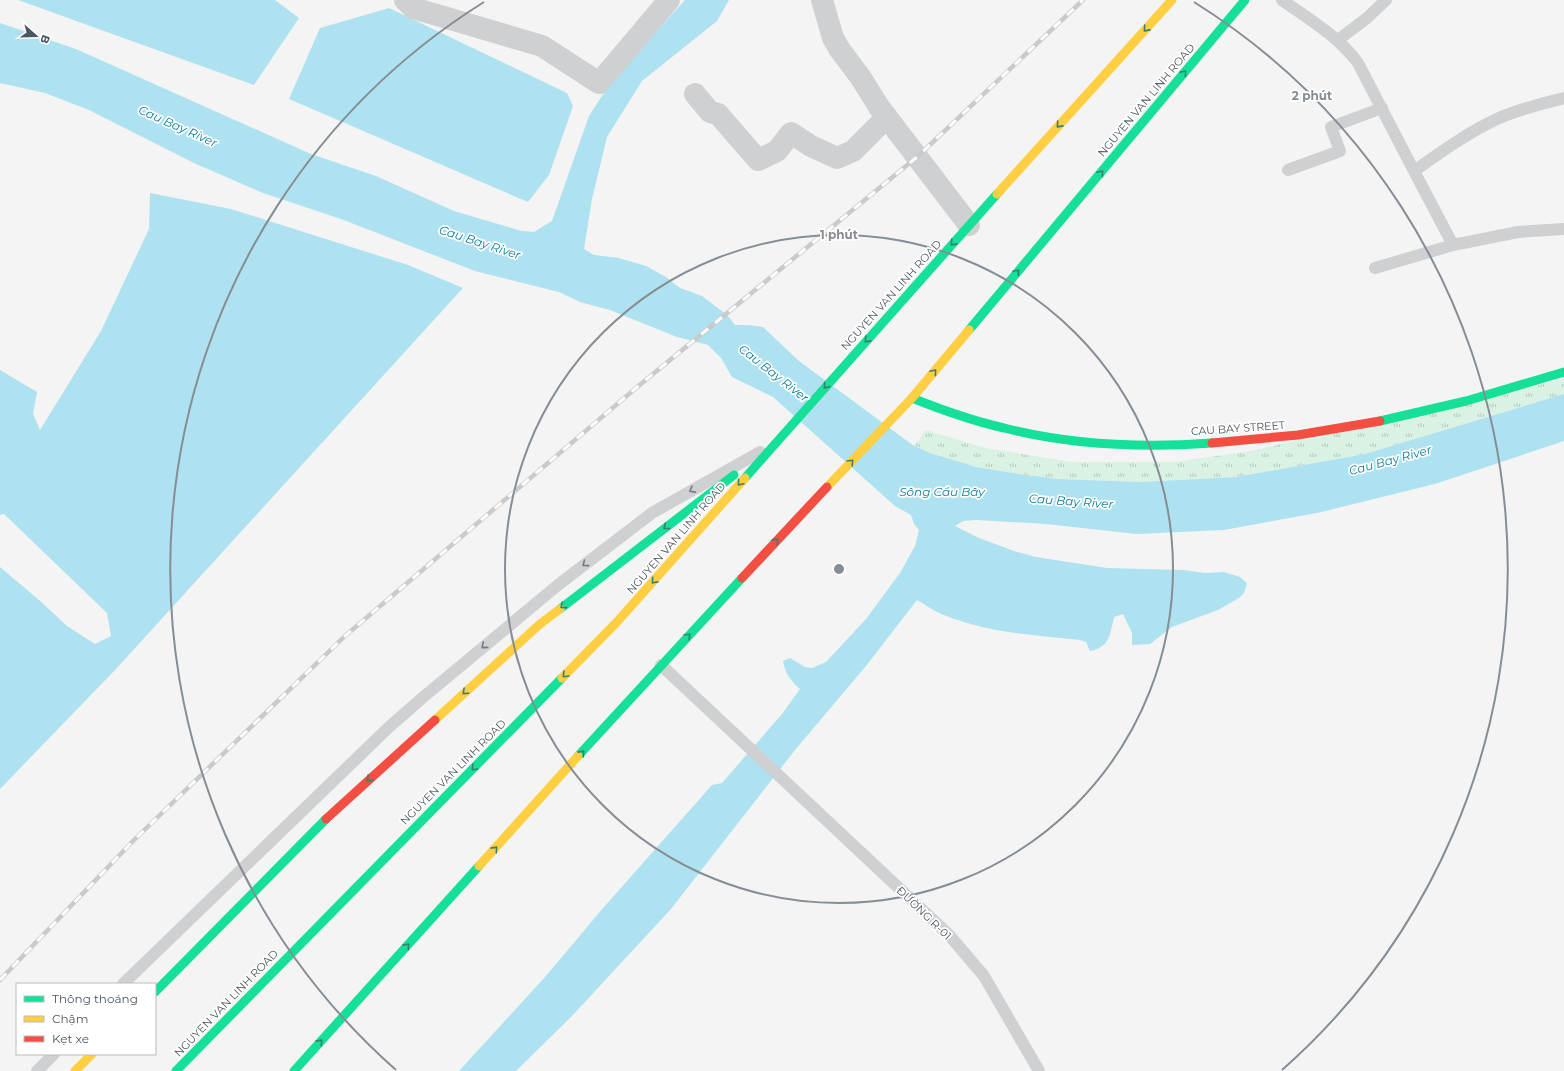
<svg xmlns="http://www.w3.org/2000/svg" width="1564" height="1071" font-family="Montserrat,sans-serif">
	<style>
		.grass { fill: url(#grass-tufts) }
		.water { fill: #aee2f0 }
		.lines { fill: none; stroke-linecap: round; stroke-linejoin: round }
		.lane { stroke: #ced0d2; stroke-width: 12 }
		.street { stroke: #ced0d2; stroke-width: 22 }
		.fast { stroke: #16e098; stroke-width: 9 }
		.slow { stroke: #ffcf43; stroke-width: 9 }
		.jam { stroke: #f24e42; stroke-width: 9 }
		.rail-casing { stroke: #c9cacc; stroke-width: 4.5 }
		.rail { stroke: #fff; stroke-width: 3; stroke-dasharray: 9; stroke-linecap: butt }
		.oneway { stroke: #3a7f72 }
		.oneway2 { stroke: #727b83 }
		.ring { fill: none; stroke: #868d94; stroke-width: 2 }
		.labels { text-anchor: middle; dominant-baseline: central; stroke-width: 3.5; stroke-linejoin: round; paint-order: stroke }
		.street-label { font-size: 11px; fill: #4a5661; stroke: #fff }
		.water-label { font-size: 12px; font-style: italic; fill: #0c7c9b; stroke: #fff }
		.centre { fill: #868d94; stroke: #fff; stroke-width: 2 }
		.ring-label { font-size: 12px; text-anchor: middle; font-weight: bold; fill: #868d94; stroke: #fff; stroke-width: 3.5; stroke-linejoin: round; paint-order: stroke }
	</style>
	<defs>
		<pattern id="grass-tufts" width="24" height="20" patternUnits="userSpaceOnUse"><rect width="24" height="20" fill="#d9f2e3"/><path d="M3 7l-1-3M5 7V3M7 7l1-3M15 17l-1-3M17 17v-4M19 17l1-3" fill="none" stroke="#b2c7bb"/></pattern>
	</defs>
	<rect width="100%" height="100%" fill="#f4f4f4"/>
	<path class="grass" d="M1564 379V394L1365 454 1236 477 1140 482 1058 479 1019 474 976 467 930 453 914 446 926 430 985 448 1073 462H1175L1251 451Z"/>
	<path class="water" d="M18 0H275L299 18 254 85Z
		M685 0H729L717 21 642 81 607 137 592 199 584 249 594 255 619 258 646 266 666 277 680 288 702 296 727 315 735 325H749L763 327 799 361 914 446 930 453 976 467 1019 474 1058 479 1140 482 1236 477 1365 454 1564 394V441L1435 484 1317 513 1224 530 1136 534 1046 524 976 520 963 521 955 526 979 538 1014 551 1036 557 1107 568 1184 570 1205 573 1224 572 1240 577 1247 583 1244 593 1239 598 1218 610 1172 627 1150 644 1132 645V633L1123 614 1114 617C1110 635 1110 647 1090 651L1086 642 1080 640C1034 635 988 633 944 615 935 612 926 605 917 600L866 666 795 750 671 909 572 1016 516 1071H459L545 977 604 907 712 785 722 783 782 714 800 689C790 680 785 673 783 661L790 658 805 667 812 668 826 662 866 619 900 573 915 546 919 530 914 524 911 515 895 506 773 397 732 377 721 358 708 345 677 337 610 310 580 302 559 292 475 271 341 219 263 193 194 163 89 110 45 93 0 83V23L76 49 311 154 376 176 454 211 522 231 534 232 552 221 589 116 613 79Z
		M389 8 567 93 573 106 549 175 528 202 289 99 320 28Z
		M150 193 231 209 408 265 463 288 116 669 0 789V567L39 600 67 626 95 644 111 636 107 613 4 514 0 515V370L37 392 33 414 40 430 101 331 149 229Z"/>
	<g class="lines">
		<path class="lane" d="M1282 0C1309 19 1338 36 1358 63L1414 171C1441 152 1467 133 1497 119 1518 109 1542 104 1564 98
			M1338 40 1367 18 1386 0
			M1288 170 1340 151 1331 127 1382 108
			M1414 171 1453 245 1518 232 1564 229
			M1375 268 1453 245
			M661 665 949 935 984 976 1039 1071
			M123 984 388 728 421 699 558 585 652 513 760 452
			M37 1071 54 1054"/>
		<path class="street" d="M405 0 413 8 542 46 599 83 669 0
			M822 0 833 38 840 50 861 78 879 107 969 225
			M695 94 710 112 718 114 758 160 777 151 791 133 811 146 837 158 853 151 887 117"/>
		<path class="fast" d="M969 330 1245 0
			M912 398C942 410 973 421 1004 428 1071 445 1143 448 1212 443
			M1380 421 1466 401 1564 372
			M745 478 997 194
			M560 609 734 475
			M578 756 742 578
			M155 992 326 819
			M176 1071 562 678
			M294 1071 479 866"/>
		<path class="slow" d="M997 194 1172 0
			M827 487 912 398 969 330
			M562 678 616 623 745 478
			M435 720 540 624 560 609
			M479 866 578 756
			M75 1071 92 1054"/>
		<path class="jam" d="M1212 443 1298 435 1380 421
			M742 578 827 487
			M326 819 435 720"/>
		<defs>
			<path id="rail" d="M0 980 133 841 345 636 636 388 917 157 1083 0"/>
		</defs>
		<use href="#rail" class="rail-casing"/>
		<use href="#rail" class="rail"/>
	</g>
	<defs><path id="oneway-chevron" d="M-2-3.5L2.5 0L-2 3.5" fill="none" stroke-width="1.6" stroke-linecap="round" stroke-linejoin="round"/></defs>
	<g class="oneway">
		<use href="#oneway-chevron" transform="translate(1146 29) rotate(132)"/>
		<use href="#oneway-chevron" transform="translate(1184 73) rotate(-50)"/>
		<use href="#oneway-chevron" transform="translate(1059 125) rotate(132)"/>
		<use href="#oneway-chevron" transform="translate(1101 173) rotate(-50)"/>
		<use href="#oneway-chevron" transform="translate(953 243) rotate(132)"/>
		<use href="#oneway-chevron" transform="translate(1017 272) rotate(-50)"/>
		<use href="#oneway-chevron" transform="translate(867 340) rotate(132)"/>
		<use href="#oneway-chevron" transform="translate(934 372) rotate(-50)"/>
		<use href="#oneway-chevron" transform="translate(826 386) rotate(131)"/>
		<use href="#oneway-chevron" transform="translate(851 462) rotate(-46)"/>
		<use href="#oneway-chevron" transform="translate(740 483) rotate(131)"/>
		<use href="#oneway-chevron" transform="translate(666 527) rotate(143)"/>
		<use href="#oneway-chevron" transform="translate(776 541) rotate(-47)"/>
		<use href="#oneway-chevron" transform="translate(654 581) rotate(131)"/>
		<use href="#oneway-chevron" transform="translate(563 606) rotate(143)"/>
		<use href="#oneway-chevron" transform="translate(688 636) rotate(-47)"/>
		<use href="#oneway-chevron" transform="translate(565 675) rotate(135)"/>
		<use href="#oneway-chevron" transform="translate(465 692) rotate(138)"/>
		<use href="#oneway-chevron" transform="translate(582 753) rotate(-48)"/>
		<use href="#oneway-chevron" transform="translate(474 768) rotate(135)"/>
		<use href="#oneway-chevron" transform="translate(369 779) rotate(138)"/>
		<use href="#oneway-chevron" transform="translate(495 849) rotate(-48)"/>
		<use href="#oneway-chevron" transform="translate(407 946) rotate(-48)"/>
		<use href="#oneway-chevron" transform="translate(320 1042) rotate(-48)"/>
	</g>
	<g class="oneway2">
		<use href="#oneway-chevron" transform="translate(692 490) rotate(151)"/>
		<use href="#oneway-chevron" transform="translate(585 564) rotate(143)"/>
		<use href="#oneway-chevron" transform="translate(484 646) rotate(140)"/>
	</g>
	<g class="ring">
		<circle cx="839" cy="569" r="334"/>
		<path d="M396 1070A669 669 0 0 1 484 2M1194 2A669 669 0 0 1 1282 1070"/>
	</g>
	<g class="labels">
		<g class="street-label">
			<text transform="translate(1146 100) rotate(-50)">NGUYEN VAN LINH ROAD</text>
			<text transform="translate(891 295) rotate(-48)">NGUYEN VAN LINH ROAD</text>
			<text transform="translate(1238 428) rotate(-4)">CAU BAY STREET</text>
			<text transform="translate(676 538) rotate(-49)">NGUYEN VAN LINH ROAD</text>
			<text transform="translate(453 772) rotate(-45)">NGUYEN VAN LINH ROAD</text>
			<text transform="translate(924 913) rotate(44)">ĐƯỜNG R-01</text>
			<text transform="translate(226 1003) rotate(-46)">NGUYEN VAN LINH ROAD</text>
		</g>
		<g class="water-label">
			<text transform="translate(178 126) rotate(24)">Cau Bay River</text>
			<text transform="translate(480 242) rotate(18)">Cau Bay River</text>
			<text transform="translate(774 373) rotate(38)">Cau Bay River</text>
			<text transform="translate(1390 460) rotate(-15)">Cau Bay River</text>
			<text x="942" y="491">Sông Cầu Bây</text>
			<text transform="translate(1071 501) rotate(4)">Cau Bay River</text>
		</g>
	</g>
	<circle cx="839" cy="569" r="6" class="centre"/>
	<g class="ring-label">
		<text x="1312" y="100">2 phút</text>
		<text x="839" y="239">1 phút</text>
	</g>
	<rect x="16" y="983" width="140" height="72" fill="#ffffff" stroke="#b7bbc0"/>
	<rect x="24" y="996" width="20" height="6" fill="#16e098" stroke="#b7bbc0"/>
	<text x="52" y="1003" font-size="12" fill="#4a5661">Thông thoáng</text>
	<rect x="24" y="1016" width="20" height="6" fill="#ffcf43" stroke="#b7bbc0"/>
	<text x="52" y="1023" font-size="12" fill="#4a5661">Chậm</text>
	<rect x="24" y="1036" width="20" height="6" fill="#f24e42" stroke="#b7bbc0"/>
	<text x="52" y="1043" font-size="12" fill="#4a5661">Kẹt xe</text>
	<g transform="translate(36 36) rotate(110)" stroke="#ffffff" stroke-width="3" paint-order="stroke">
	<path d="M0-3L7 15L0 10L-7 15Z" fill="#4a5661"/>
	<text y="-6" font-size="11" font-weight="bold" text-anchor="middle" fill="#4a5661">B</text>
	</g>
</svg>
